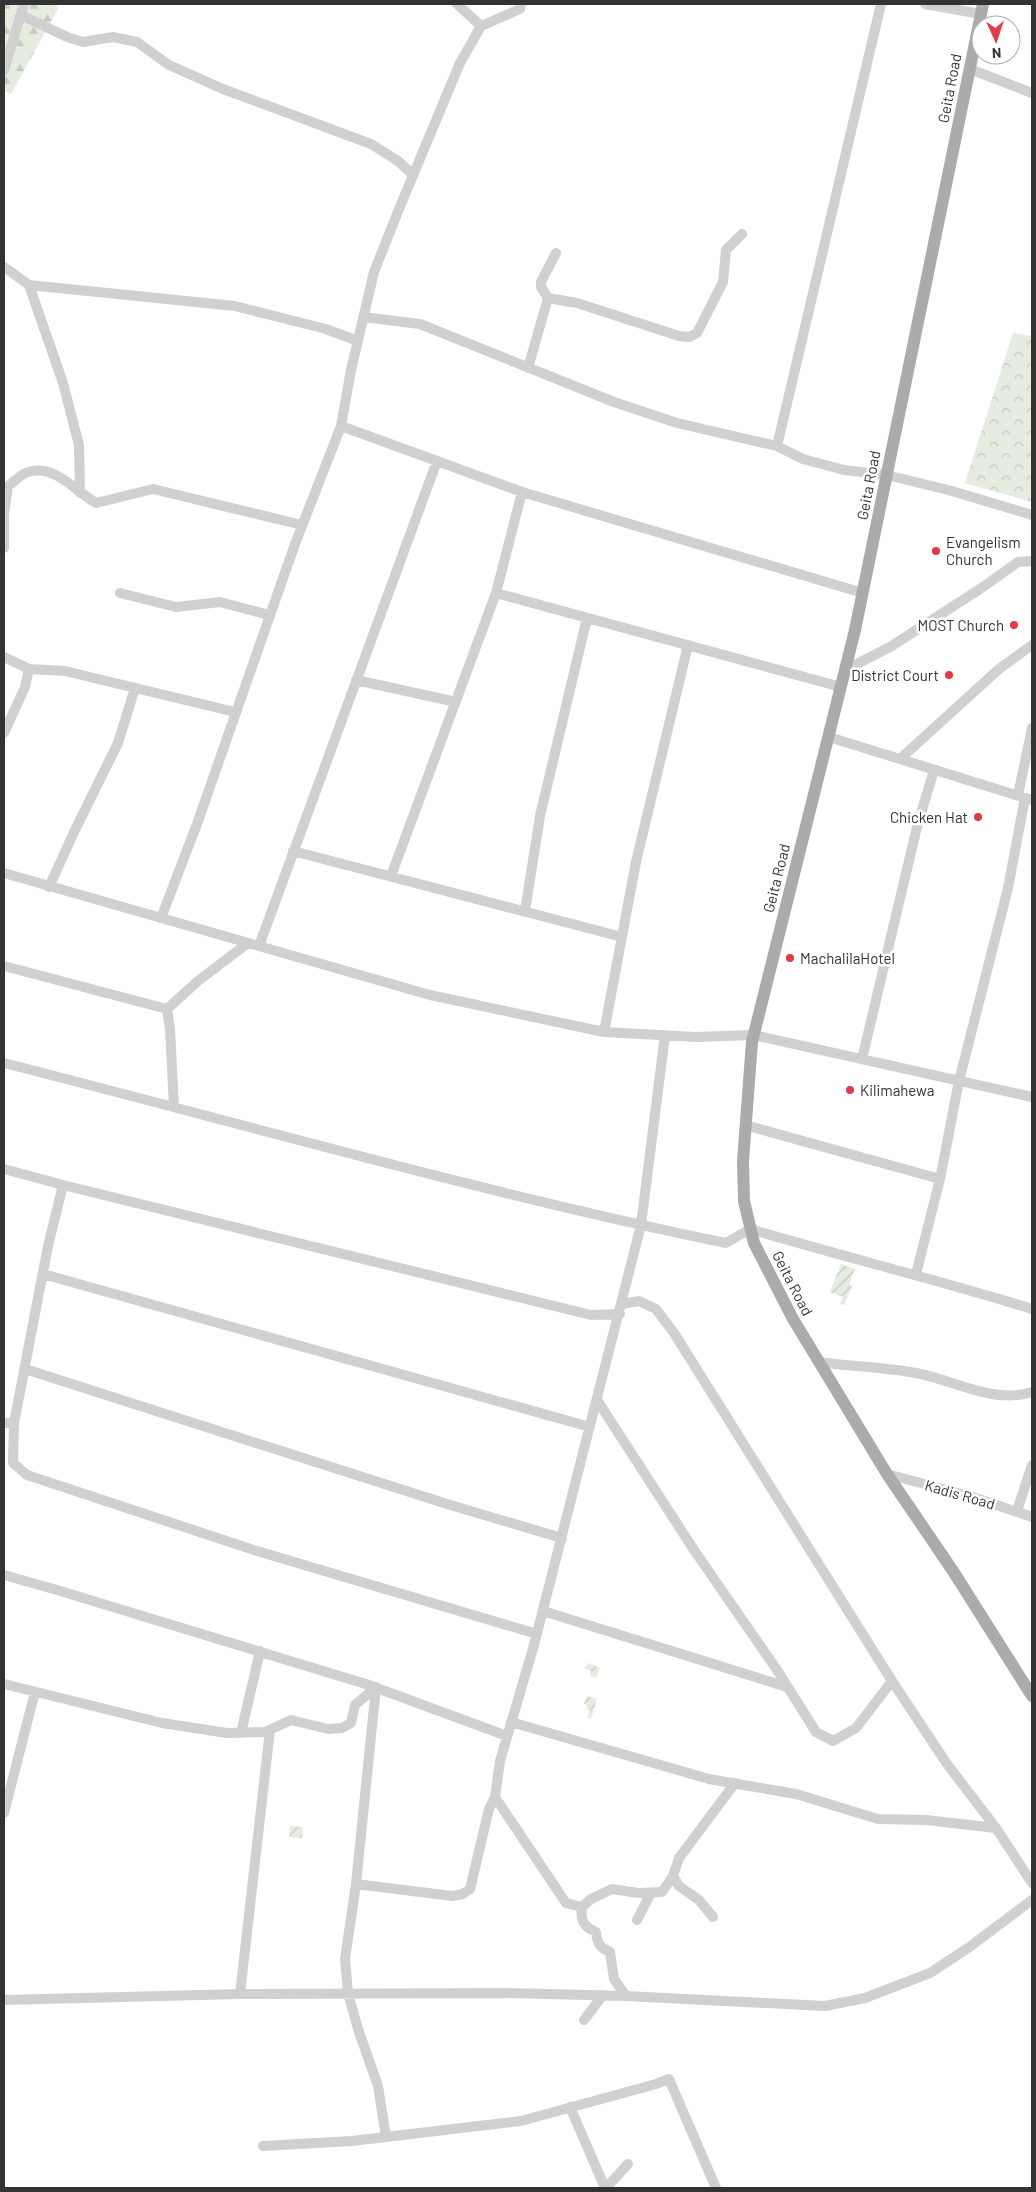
<svg xmlns="http://www.w3.org/2000/svg" width="1036" height="2192" font-family="Barlow,sans-serif">
	<style>
		.forest { fill: url(#forest-firs) }
		.park { fill: url(#park-crowns) }
		.garden { fill: url(#garden-furrows) }
		.lines { fill: none; stroke-linecap: round; stroke-linejoin: round }
		.minor { stroke: #d0d0d0; stroke-width: 10 }
		.major { stroke: #ababab; stroke-width: 12 }
		.poi-dot { fill: #e63946; stroke: #fff; stroke-width: 2 }
		.labels { text-anchor: middle; dominant-baseline: central; stroke-width: 5; stroke-linejoin: round; paint-order: stroke }
		.street-label { font-size: 15px; fill: #333; stroke: #fff }
		.poi-label { font-size: 15px; fill: #333; stroke: #fff; text-anchor: start }
	</style>
	<defs>
		<pattern id="forest-firs" width="22" height="20" patternUnits="userSpaceOnUse" patternTransform="scale(1.25)"><rect width="22" height="20" fill="#e6ecdf"/><path d="M5 1l3.5 6h-7zM16 11l3.5 6h-7z" fill="#c6cbc0"/></pattern>
		<pattern id="park-crowns" width="20" height="18" patternUnits="userSpaceOnUse" patternTransform="scale(1.25)"><rect width="20" height="18" fill="#e6ecdf"/><path d="M2 6a3 3 0 1 1 6 0M12 15a3 3 0 1 1 6 0" fill="none" stroke="#c6cbc0"/></pattern>
		<pattern id="garden-furrows" width="10" height="10" patternUnits="userSpaceOnUse" patternTransform="scale(1.25)"><rect width="10" height="10" fill="#e6ecdf"/><path d="M-1 1l2-2M0 10L10 0M9 11l2-2" fill="none" stroke="#c6cbc0"/></pattern>
	</defs>
	<rect width="100%" height="100%" fill="#fff"/>
	<path class="forest" d="M4 4H55L58 9 11 94 4 91Z"/>
	<path class="park" d="M1013 333 1032 336V502L965 483Z"/>
	<path class="garden" d="M841 1264 855 1269 849 1284 852 1286 844 1305 840 1304 843 1297 830 1292Z
		M589 1663 600 1668 596 1678 590 1675 591 1671 584 1668Z
		M587 1696 597 1699 591 1719 587 1718 590 1710 586 1709 587 1705 584 1704Z
		M290 1826 303 1827 302 1838 289 1837Z"/>
	<g class="lines">
		<path class="minor" d="M457 4 481 26
			M925 4 981 14
			M21 15 67 37 83 42 113 37 137 42 169 65 223 89 371 144 398 161 413 175
			M970 69 1032 93
			M4 70 24 4
			M4 267 29 285 63 383 79 445 80 493
			M29 285 235 306 326 329 358 341
			M548 298 577 303 679 336 689 337 697 333 723 282 726 250 742 234
			M363 317 420 324 614 402 677 423 777 446 803 459 844 470 887 475 952 491 1032 515
			M528 368 548 298 541 287V282L556 253
			M341 426 522 492 863 593
			M777 446 881 4
			M4 548V514L8 486C14 482 21 474 28 472 55 464 74 490 96 503L153 489 302 525
			M120 593 176 607 220 602 269 615
			M496 593 841 687
			M4 657 29 669 65 671 235 712
			M845 670 890 647 980 589 1018 562 1032 561
			M356 680 456 702
			M4 733 25 687 29 669
			M829 737 1032 800
			M900 759 999 669 1032 645
			M1018 795 1032 728
			M293 851 622 937
			M4 873 430 995 604 1032 696 1037 754 1035 1032 1097
			M391 876 496 593 522 492
			M49 887 75 830 118 743 135 688
			M525 911 540 816 587 618
			M161 918 197 824 295 544 341 426 351 370 374 272 399 209 460 63 481 26 520 9 521 4
			M259 946 437 461
			M4 966 167 1009 170 1029 174 1107
			M167 1009 198 981 248 943
			M604 1032 636 862 688 645
			M862 1059 917 827 934 770
			M4 1063C244 1124 483 1193 726 1243L750 1229C844 1257 939 1280 1032 1309
			M745 1125 940 1179
			M4 1169 63 1185 591 1315 620 1314
			M63 1185 48 1246 14 1423 13 1463 27 1475 257 1551 537 1634
			M43 1274 590 1427
			M916 1274 940 1179 959 1081 1008 888 1025 798
			M622 1304 639 1301 656 1309 674 1333 892 1681 947 1764 996 1828 1032 1883
			M819 1362C853 1367 888 1367 921 1374 957 1382 995 1404 1032 1392
			M25 1369 447 1504 562 1538
			M597 1400 694 1550 777 1670 816 1732 833 1741 856 1728 892 1681
			M4 1423H14
			M887 1474 973 1497 1032 1517
			M1017 1511 1032 1465
			M4 1575 57 1590 366 1684 507 1736
			M543 1611 787 1687
			M4 1684 162 1723 227 1733 265 1732 291 1720 328 1729 342 1728 351 1723 355 1705 376 1687
			M376 1687 356 1884 345 1959 348 1993 358 2029 378 2086 386 2137
			M511 1722 709 1779 796 1794 878 1819 926 1820 996 1828
			M241 1733 260 1651
			M495 1797 566 1903 582 1907
			M4 1813 35 1692
			M673 1876 679 1886 699 1900 713 1917
			M356 1884 452 1896 463 1894 470 1889 489 1809 495 1797 500 1761 534 1645 641 1225 665 1035
			M637 1920 651 1893
			M240 1994 270 1730
			M626 1996 614 1979 610 1952C600 1948 597 1943 596 1932 584 1927 580 1920 582 1907L591 1899 612 1889 638 1893 662 1892 673 1876 679 1858 735 1783
			M4 2000 240 1994 504 1993 626 1996 825 2006 865 1998 930 1973 968 1948 1032 1900
			M584 2020 603 1995
			M570 2107 605 2188
			M263 2146 352 2141 521 2121 656 2084 669 2079 716 2188
			M606 2188 628 2164"/>
		<path class="major" d="M983 4 855 630 752 1042 743 1161 744 1201 754 1243 793 1319 887 1474 953 1571 1032 1696"/>
	</g>
	<g class="poi-dot">
		<circle cx="936" cy="551" r="5"/>
		<circle cx="1014" cy="625" r="5"/>
		<circle cx="949" cy="675" r="5"/>
		<circle cx="978" cy="817" r="5"/>
		<circle cx="790" cy="958" r="5"/>
		<circle cx="850" cy="1090" r="5"/>
	</g>
	<g class="labels">
		<g class="street-label">
			<text transform="translate(949 88) rotate(-79)">Geita Road</text>
			<text transform="translate(868 485) rotate(-79)">Geita Road</text>
			<text transform="translate(776 878) rotate(-76)">Geita Road</text>
			<text transform="translate(793 1283) rotate(63)">Geita Road</text>
			<text transform="translate(960 1494) rotate(16)">Kadis Road</text>
		</g>
		<g class="poi-label">
			<text x="946" y="542">Evangelism<tspan x="946" dy="17">Church</tspan></text>
			<text x="1004" y="625" text-anchor="end">MOST Church</text>
			<text x="939" y="675" text-anchor="end">District Court</text>
			<text x="968" y="817" text-anchor="end">Chicken Hat</text>
			<text x="800" y="958">MachalilaHotel</text>
			<text x="860" y="1090">Kilimahewa</text>
		</g>
	</g>
	<rect width="1036" height="2192" fill="none" stroke="#333333" stroke-width="10"/>
	<g transform="translate(996 40) rotate(177)"><circle r="24" fill="#ffffff" stroke="#adadad"/>
	<path d="M0-4L9 19L0 12L-9 19Z" fill="#e63946"/>
	<text y="-8" font-size="14" font-weight="bold" text-anchor="middle" fill="#333333">N</text>
	</g>
</svg>
